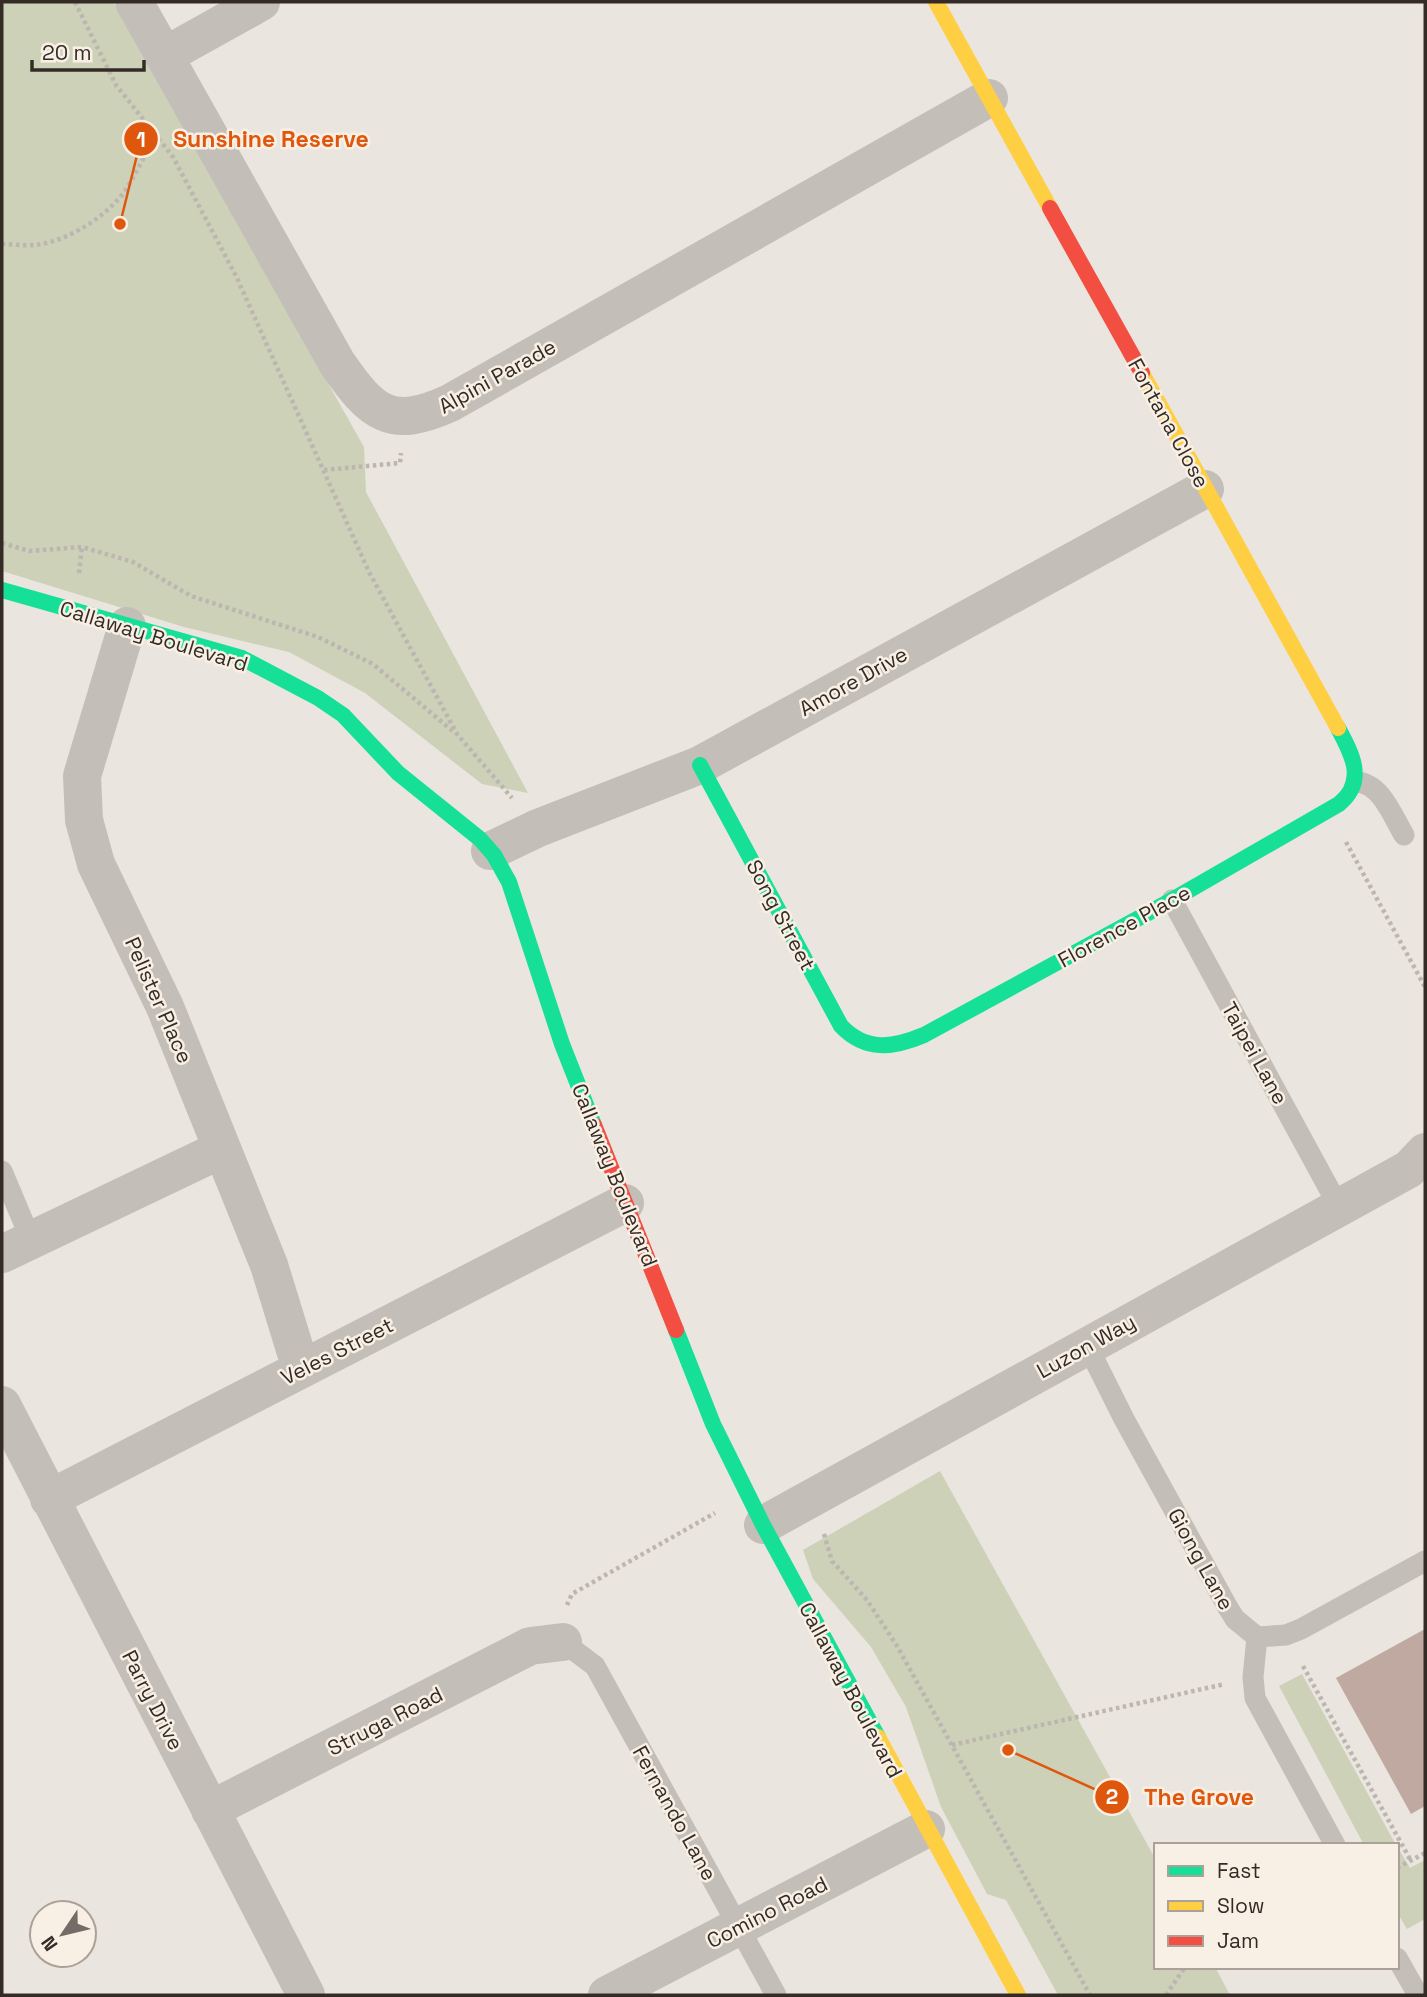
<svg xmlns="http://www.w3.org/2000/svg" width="1427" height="1997" font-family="'Space Grotesk',sans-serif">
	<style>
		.green { fill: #ccd1b8 }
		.building { fill: #bfa9a0 }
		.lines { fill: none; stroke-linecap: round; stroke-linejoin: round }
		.path { stroke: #bdb6b0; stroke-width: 4.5; stroke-dasharray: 3.5 3.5; stroke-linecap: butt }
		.lane { stroke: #c4beb8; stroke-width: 21 }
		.street { stroke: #c4beb8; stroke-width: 38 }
		.fast { stroke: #16e098; stroke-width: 16 }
		.slow { stroke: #ffcf43; stroke-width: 16 }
		.jam { stroke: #f24e42; stroke-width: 16 }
		.labels { text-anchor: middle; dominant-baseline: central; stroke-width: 5; stroke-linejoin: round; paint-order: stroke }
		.street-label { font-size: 21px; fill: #352b26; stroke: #f9f0e5 }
		.leader { fill: none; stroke: #df570d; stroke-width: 2.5 }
		.callout-dot { fill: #df570d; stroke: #f9f0e5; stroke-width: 2.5 }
		.mark-label { font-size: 21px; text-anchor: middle; font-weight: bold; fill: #fff }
		.callout-label { font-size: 23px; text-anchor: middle; font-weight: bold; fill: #df570d; stroke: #f9f0e5; stroke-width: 5; stroke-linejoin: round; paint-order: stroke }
	</style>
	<rect width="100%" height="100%" fill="#ebe5df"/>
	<path class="green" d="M2 2H113L364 447 366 492 528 793 482 784 365 693 289 652 184 627 2 571Z
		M940 1471 1156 1860V1967H1215L1230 1995H1058L1006 1900 987 1894 941 1807 906 1707 871 1647 813 1579 803 1550Z
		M1302 1674 1396 1845H1364L1279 1686Z
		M1397 1846 1410 1868 1425 1860V1919L1407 1929 1397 1912Z"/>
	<path class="building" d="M1425 1629V1806L1411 1814 1336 1678Z"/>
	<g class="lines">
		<path class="path" d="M75 2 116 85 173 157 236 276 369 572 457 734 512 798
			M2 244C12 244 24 246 34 245 67 242 106 217 125 191 137 173 144 152 160 137
			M324 470 400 463 401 453
			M2 543 29 551 82 547 133 562 191 596 318 637 373 664 455 733
			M79 573 82 547
			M1346 842 1425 987
			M824 1534 832 1561 867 1600 897 1646 1090 1995
			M567 1605 572 1594 715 1513
			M1303 1666 1411 1861
			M952 1745 1225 1684
			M1397 1868 1425 1853
			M1166 1995 1185 1967"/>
		<path class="lane" d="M1356 782C1381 783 1392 815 1404 835
			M1172 900 1339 1207
			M2 1171 31 1240
			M1087 1345 1124 1419 1227 1606 1235 1619 1257 1637 1253 1677 1255 1698 1335 1845
			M1257 1637 1286 1635 1301 1629 1425 1561
			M563 1642 595 1666 776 1995
			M1397 1958 1418 1995"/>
		<path class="street" d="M134 2 337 363C372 414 391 430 450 403L989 98
			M164 56 261 2
			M127 626 82 776 84 820 96 864 165 1007 269 1265 301 1369
			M490 851 538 828 700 765 1205 489
			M2 1254 220 1150
			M2 1405 306 1995
			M49 1499 625 1203
			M763 1525 1409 1169 1425 1152
			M210 1810 530 1646 563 1642
			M607 1995 926 1829"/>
		<path class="fast" d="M2 590 242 658 318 698 343 715 398 773 480 839 494 855 509 882 562 1044 594 1125
			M700 765 841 1026C866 1052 893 1048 924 1035L1172 900 1339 804C1367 781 1352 754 1338 728
			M676 1330 713 1424 763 1525 878 1737"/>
		<path class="slow" d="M936 2 1050 208
			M1142 373 1338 728
			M878 1737 1018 1995"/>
		<path class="jam" d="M1050 208 1142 373
			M594 1125 676 1330"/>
	</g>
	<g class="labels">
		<g class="street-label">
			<text transform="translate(497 376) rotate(-29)">Alpini Parade</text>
			<text transform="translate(1169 423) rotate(61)">Fontana Close</text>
			<text transform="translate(154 636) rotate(17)">Callaway Boulevard</text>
			<text transform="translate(853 681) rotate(-29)">Amore Drive</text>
			<text transform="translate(781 915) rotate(62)">Song Street</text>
			<text transform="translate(1124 926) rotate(-29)">Florence Place</text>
			<text transform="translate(159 1000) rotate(66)">Pelister Place</text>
			<text transform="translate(1255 1053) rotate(61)">Taipei Lane</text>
			<text transform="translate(615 1175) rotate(68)">Callaway Boulevard</text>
			<text transform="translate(1086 1346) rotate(-29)">Luzon Way</text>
			<text transform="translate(337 1351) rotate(-27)">Veles Street</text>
			<text transform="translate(1201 1559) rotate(61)">Giong Lane</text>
			<text transform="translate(851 1690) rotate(62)">Callaway Boulevard</text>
			<text transform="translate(153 1700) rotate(63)">Parry Drive</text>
			<text transform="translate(385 1721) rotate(-27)">Struga Road</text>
			<text transform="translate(675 1813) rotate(61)">Fernando Lane</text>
			<text transform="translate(767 1912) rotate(-27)">Comino Road</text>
		</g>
	</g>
	<path class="leader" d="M120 224L141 139M1008 1750L1112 1797"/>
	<g class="callout-dot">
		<circle cx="120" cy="224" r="7"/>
		<circle cx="1008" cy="1750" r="7"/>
		<circle cx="141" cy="139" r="18"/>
		<circle cx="1112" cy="1797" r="18"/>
	</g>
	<g class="mark-label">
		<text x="141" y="147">1</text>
		<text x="1112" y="1804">2</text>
	</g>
	<g class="callout-label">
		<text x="271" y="147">Sunshine Reserve</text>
		<text x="1199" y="1805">The Grove</text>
	</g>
	<rect width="1427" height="1997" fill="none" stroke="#352b26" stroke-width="7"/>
	<rect x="1154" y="1843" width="245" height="126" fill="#f9f0e5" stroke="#aba199" stroke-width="2"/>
	<rect x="1168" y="1866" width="35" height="10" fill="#16e098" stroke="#aba199" stroke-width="2"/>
	<text x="1217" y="1878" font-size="21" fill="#352b26">Fast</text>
	<rect x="1168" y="1901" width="35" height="10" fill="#ffcf43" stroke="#aba199" stroke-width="2"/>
	<text x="1217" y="1913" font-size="21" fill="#352b26">Slow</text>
	<rect x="1168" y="1936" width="35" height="10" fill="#f24e42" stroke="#aba199" stroke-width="2"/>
	<text x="1217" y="1948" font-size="21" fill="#352b26">Jam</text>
	<g transform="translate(63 1934) rotate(235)"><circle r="33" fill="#f9f0e5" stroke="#aba199" stroke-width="2"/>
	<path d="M0-5L12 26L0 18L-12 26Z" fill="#756c67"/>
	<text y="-10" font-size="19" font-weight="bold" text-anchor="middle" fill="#352b26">N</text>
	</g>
	<path d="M32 60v10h112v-10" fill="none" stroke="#352b26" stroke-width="3.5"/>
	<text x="42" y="60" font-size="21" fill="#352b26" stroke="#f9f0e5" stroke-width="5" paint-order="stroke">20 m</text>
</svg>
